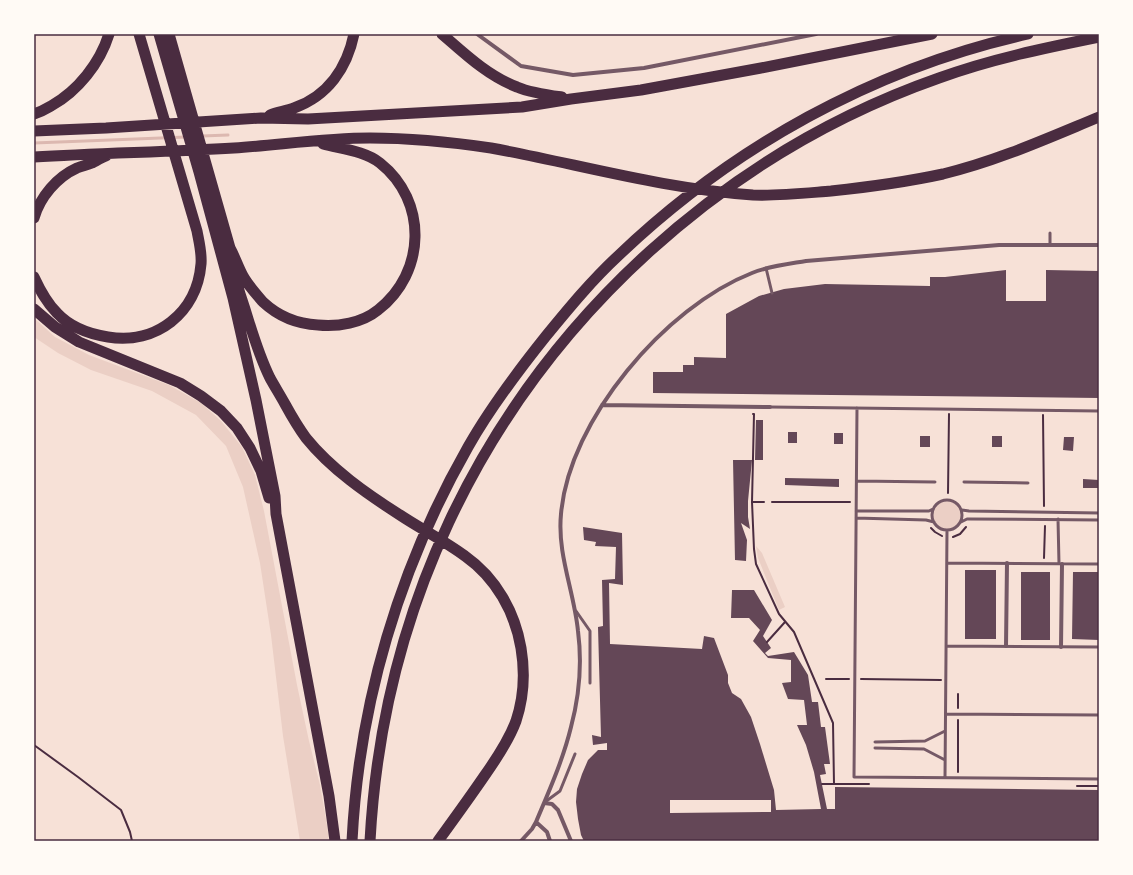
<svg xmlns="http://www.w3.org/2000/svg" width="1133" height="875" font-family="Lato,sans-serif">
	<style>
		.green { fill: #ebcfc5 }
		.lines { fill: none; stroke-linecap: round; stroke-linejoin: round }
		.stream { stroke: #dcb8b0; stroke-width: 3 }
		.building { fill: #644757; fill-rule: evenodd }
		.path { stroke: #4a2c40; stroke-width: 2 }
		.service { stroke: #755966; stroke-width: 3 }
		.minor { stroke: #755966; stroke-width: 4 }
		.motorway { stroke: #4a2c40; stroke-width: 11 }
		.neatline { fill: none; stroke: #4a2c40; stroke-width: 1.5 }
	</style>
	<rect width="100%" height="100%" fill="#f7e1d7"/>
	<path class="green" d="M34 318 55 337 89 355 169 385 201 403 221 421 242 447 255 475 264 511 297 685 309 741 320 785 327 825 329 841H300L283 736 271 635 260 563 243 487 226 446 196 415 152 391 91 370 58 353 34 337Z
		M932 515a15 15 0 1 1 30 0a15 15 0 1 1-30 0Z
		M756 546 762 553 785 607 779 610 758 558Z"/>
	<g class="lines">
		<path class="stream" d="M202 136 228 135
			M34 143 186 137"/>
	</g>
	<path class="building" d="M1006 270V301H1046V270L1099 271V398L653 393V372H683V365H694V357L726 358V314L759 296 784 289 825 284 930 286V277H945Z
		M756 420H763V460H755Z
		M788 432H797V443H788Z
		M834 433H843V444H834Z
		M920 436H930V447H920Z
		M992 436H1002V447H992Z
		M1064 437H1074L1073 451 1063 450Z
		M733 460H752L748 501V517L750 529 741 523 747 540 746 561 735 560Z
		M785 478 839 479V487L785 485Z
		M1083 479 1099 480V488H1083Z
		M583 527 622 533 623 585 609 583 610 644 702 649 704 636 714 638 728 675V683L732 693 741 699 751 717 760 744 774 790 776 810 821 809 814 772 806 745 797 725H807L804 700 788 699 782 683 791 682V660L768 658 753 641 760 630 749 618H731L732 590H754L772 620 763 636 771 648 765 653 768 656 794 652 808 675 812 702H818L821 727H825L830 764H824L826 774 820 775 827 809H835V787L1099 790V841H584L581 835 578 819 576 802 577 789 582 774 588 760 598 750H607V743L593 745 592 735 601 737 598 627 603 626 602 580 615 579 616 547 595 546 596 542 584 540ZM670 800H771V812L670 813Z
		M965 570H996V639H965Z
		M1021 572H1050V640H1021Z
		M1073 572H1099V640L1072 639Z"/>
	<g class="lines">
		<path class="path" d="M753 414H754L752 502 754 549 756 564 779 614 794 632 833 723 834 784
			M1043 415 1044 506
			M948 493 949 414
			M752 502H764
			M772 502H850
			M931 528 935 532 942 536
			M953 537 960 534 966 527
			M1044 558 1045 526
			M767 642 785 622
			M826 679H849
			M861 679 941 680
			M958 694V708
			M958 720V772
			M34 745 78 777 121 810 130 832 132 841
			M822 784H869
			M1077 786H1099"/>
		<path class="service" d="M1050 245V233
			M766 268 772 293
			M770 407 1099 411
			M857 408 854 777 1099 779
			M857 481 935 482
			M964 482 1028 483
			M932 515a15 15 0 1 1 30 0a15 15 0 1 1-30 0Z
			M962 510 969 511 1099 513
			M856 511H929L933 509
			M856 518 926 520 934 522
			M1058 519 1059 564
			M961 522 967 519H970L1099 520
			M947 563 1099 564
			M576 611 590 631V683
			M946 646 1099 647
			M946 714 1099 715
			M875 742 925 741 945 731
			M875 748 924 749 945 760
			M945 778 947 530
			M545 802 560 791 575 754"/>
		<path class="minor" d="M477 34 521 66 573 75 644 68 816 34
			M602 405 770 407
			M1006 646 1007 563
			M1061 647 1062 564
			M544 803 552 804 558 810 571 841
			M536 822 547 832 550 841
			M521 841 532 829 536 822C549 791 563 760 571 727 579 697 582 662 578 631 574 591 557 554 561 514 569 420 665 307 752 273 769 266 788 264 806 261L999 245H1099"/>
		<path class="motorway" d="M159 34 199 172 233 298 256 400 275 496 276 514 329 796 335 841
			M169 34 230 248C235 257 238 267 243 276 248 285 256 294 263 302 278 316 298 324 318 325 338 327 362 323 378 310 426 273 428 201 380 163 365 151 342 149 323 144
			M442 34C465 54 488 76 517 87 531 93 547 95 562 97
			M34 114C40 112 46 109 51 106 78 91 100 63 109 34
			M270 115C277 112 286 111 294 108 328 96 347 68 354 34
			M34 131 106 128 261 118 308 119 522 107 571 99 641 90 761 68 932 34
			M34 157C101 153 167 152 234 148 279 145 325 138 370 138 411 138 451 142 491 148 578 164 664 189 753 195 779 196 806 193 831 191 869 187 906 182 943 174 997 161 1048 138 1099 117
			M34 218C40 197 57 177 77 168 82 166 87 165 92 163 96 161 101 158 106 156
			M230 248C232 269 238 289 245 309 252 332 259 356 270 378 275 387 280 395 285 404 291 415 298 427 306 438 331 469 367 494 400 515 421 529 445 541 465 556 496 578 515 612 521 648 525 672 524 697 516 721 509 740 497 758 485 775 470 797 454 819 438 841
			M34 277C40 290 46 302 57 313 70 327 89 334 108 337 156 345 197 313 201 264 202 253 199 242 197 231L139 34
			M34 309 55 327 79 342 180 383 201 396 221 411 237 428 250 448 261 471 269 498
			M352 841C359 703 399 568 468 447 490 408 518 371 546 336 569 308 592 280 618 256 732 147 874 68 1028 34
			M370 841C376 731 402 622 449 522 545 317 725 153 939 78 991 59 1045 48 1099 37"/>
	</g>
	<rect width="1133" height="875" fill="none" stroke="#fffaf5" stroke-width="70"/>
	<rect x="35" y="35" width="1063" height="805" class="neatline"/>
</svg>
